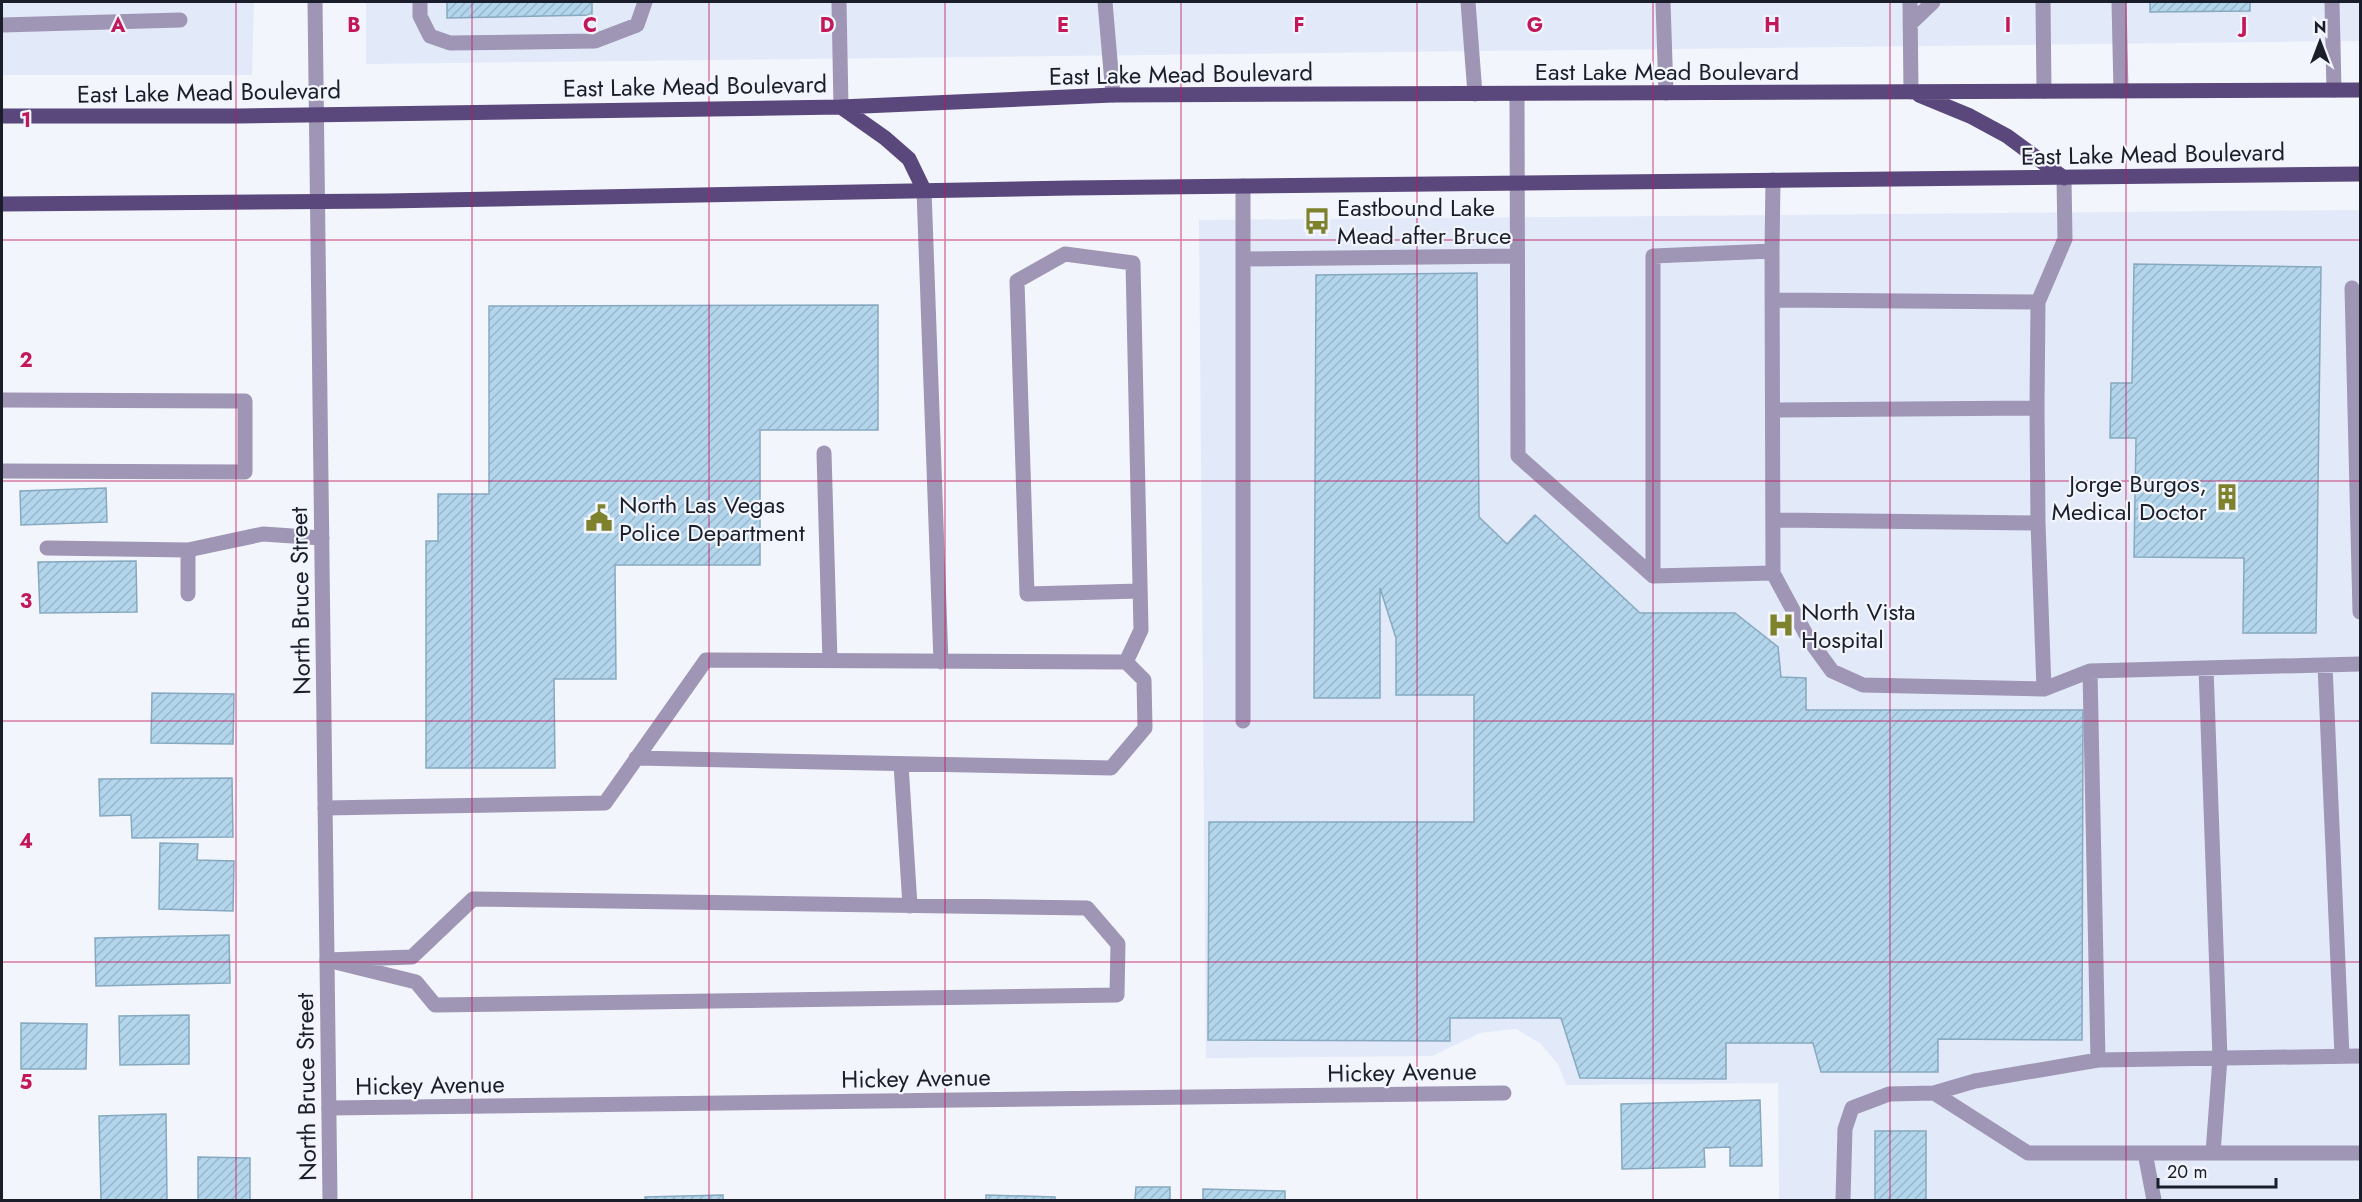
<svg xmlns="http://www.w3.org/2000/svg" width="2362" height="1202" font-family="Jost,sans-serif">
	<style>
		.built { fill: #e2e9f9 }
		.building { fill: url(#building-hatch); stroke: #87a9bf; stroke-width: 1.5 }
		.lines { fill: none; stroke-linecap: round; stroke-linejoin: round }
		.service { stroke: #9f95b4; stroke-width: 15 }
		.minor { stroke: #9f95b4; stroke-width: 15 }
		.tertiary { stroke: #9f95b4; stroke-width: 15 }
		.primary { stroke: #5a477c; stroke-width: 15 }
		.grid { fill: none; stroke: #c2185b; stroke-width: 1.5; stroke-opacity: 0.55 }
		.labels { text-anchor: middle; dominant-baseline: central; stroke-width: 4.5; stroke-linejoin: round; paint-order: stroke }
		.street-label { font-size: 24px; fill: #1a1e2a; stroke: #f2f5fc }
		.poi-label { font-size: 24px; fill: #1a1e2a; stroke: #f2f5fc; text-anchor: start }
		.grid-label { font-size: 20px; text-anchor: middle; font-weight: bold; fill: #c2185b; stroke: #f2f5fc; stroke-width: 4.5; stroke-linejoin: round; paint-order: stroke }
	</style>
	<defs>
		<pattern id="building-hatch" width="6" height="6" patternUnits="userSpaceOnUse" patternTransform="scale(1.5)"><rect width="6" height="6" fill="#b3d6ed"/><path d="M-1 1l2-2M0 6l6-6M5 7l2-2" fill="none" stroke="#99b7cb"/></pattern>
	</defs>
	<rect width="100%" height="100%" fill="#f2f5fc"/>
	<path class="built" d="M2 2H254L252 75H2Z
		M366 2H2360V41L366 64Z
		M2360 210V1200H1779L1778 1083 1566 1085 1558 1064 1540 1043 1516 1029 1480 1033 1432 1056 1206 1058 1199 220Z"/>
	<path class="building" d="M447 2H592V15L447 18Z
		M2150 2H2250V11L2150 12Z
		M2134 264 2321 267 2316 633H2243L2244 558 2134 557 2136 438H2110L2111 383H2132Z
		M1477 273 1479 517 1507 544 1535 515 1640 613H1735L1778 647 1781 677 1806 678V710H2083L2082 1040 1938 1039V1072H1821L1813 1043H1726V1079L1580 1078 1561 1018H1450V1041L1208 1040 1209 822H1474V695H1396V638L1380 588V698H1314L1316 275Z
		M878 305V430H760V565H615L616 679H554L555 768H426V541H438V494H489V306Z
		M106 488 107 522 21 525 20 491Z
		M136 561 137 612 40 613 38 562Z
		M152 693 234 694 233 744 151 743Z
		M232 778 233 837 132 838 131 815 100 816 99 779Z
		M160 843 198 844 197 860 234 861 233 911 159 909Z
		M229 935 230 983 96 986 95 938Z
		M189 1015V1064L120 1065 119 1016Z
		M21 1023 87 1024 86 1069H21Z
		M1760 1100 1762 1166H1730V1147L1704 1148 1705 1167 1622 1169 1621 1104Z
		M166 1114 167 1200H101L99 1116Z
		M1875 1131H1926V1200H1875Z
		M198 1157 250 1158V1200H198Z
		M1136 1187H1170V1200H1135Z
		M1203 1189 1285 1191V1200H1203Z
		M723 1195V1200H645V1197Z
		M986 1195 1055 1197V1200H986Z"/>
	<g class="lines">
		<path class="service" d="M420 2V16L430 36 450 43 595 41 637 25 645 2
			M839 2 841 107
			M1105 2 1113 95
			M1468 2 1475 94
			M1663 2 1666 93
			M1910 2 1911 92
			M2043 2 2044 91
			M2119 2 2121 91
			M2332 2 2334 90
			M1910 24 1933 2
			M2 25 180 20
			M1517 94 1518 456 1653 576
			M1243 186V721
			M924 190 941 662
			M1772 251 1773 573 1653 576V256Z
			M1772 251 1773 180
			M1243 259 1517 256
			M2352 288 2360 612
			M1772 300 2038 302 2037 408 1773 410
			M2038 302 2065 239 2064 178
			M2 400 245 401V472L2 471
			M824 453 830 661
			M1773 520 2038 523 2037 408
			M2038 523 2044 689
			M47 548 188 550 263 534 322 538
			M188 550V594
			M1773 573 1808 638 1832 671 1863 685 2044 689 2090 671
			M1126 662 1141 630 1133 263 1065 254 1017 281 1027 594 1140 591
			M2360 664 2090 671 2098 1060 2360 1056
			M2325 665 2342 1056
			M2206 668 2220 1058 2213 1153H2360
			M901 764 910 906
			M325 808 605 803 706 660 1126 662 1144 680 1145 728 1111 768 636 758
			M473 899 1087 908 1118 944 1117 995 435 1005 416 982 327 960 412 957Z
			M2098 1060 1975 1081 1934 1093 2028 1153H2213
			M2145 1153 2154 1200
			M1843 1200 1845 1129 1852 1108 1889 1094 1934 1093"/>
		<path class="minor" d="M329 1108 1504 1093"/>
		<path class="tertiary" d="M315 2 330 1200"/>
		<path class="primary" d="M1919 95 1970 116 2007 136 2064 178
			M841 107 885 138 909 159 924 190
			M2 116H239L841 107 1113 95 2360 90
			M2 204 386 201 1071 188 2360 174"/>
	</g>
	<path class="grid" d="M236 2V1200M472 2V1200M709 2V1200M945 2V1200M1181 2V1200M1417 2V1200M1653 2V1200M1890 2V1200M2126 2V1200M2 240H2360M2 481H2360M2 721H2360M2 962H2360"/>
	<defs>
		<symbol id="bus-bare" viewBox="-9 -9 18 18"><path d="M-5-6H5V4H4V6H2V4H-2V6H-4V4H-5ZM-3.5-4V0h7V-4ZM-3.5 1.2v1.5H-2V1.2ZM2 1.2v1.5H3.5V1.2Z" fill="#7e822c" stroke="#f2f5fc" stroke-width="2.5" paint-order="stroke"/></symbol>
		<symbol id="building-bare" viewBox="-9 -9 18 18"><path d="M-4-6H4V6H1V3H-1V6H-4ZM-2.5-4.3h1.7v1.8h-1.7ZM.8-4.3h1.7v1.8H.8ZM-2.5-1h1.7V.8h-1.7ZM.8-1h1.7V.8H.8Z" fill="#7e822c" stroke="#f2f5fc" stroke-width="2.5" paint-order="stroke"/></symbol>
		<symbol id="civic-bare" viewBox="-9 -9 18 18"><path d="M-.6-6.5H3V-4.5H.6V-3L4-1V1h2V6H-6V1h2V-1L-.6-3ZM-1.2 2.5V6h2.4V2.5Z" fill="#7e822c" stroke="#f2f5fc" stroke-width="2.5" paint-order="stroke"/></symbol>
		<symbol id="hospital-bare" viewBox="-9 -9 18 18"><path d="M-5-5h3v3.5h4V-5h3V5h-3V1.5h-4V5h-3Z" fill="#7e822c" stroke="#f2f5fc" stroke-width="2.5" paint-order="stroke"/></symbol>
	</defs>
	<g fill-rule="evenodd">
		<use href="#bus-bare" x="1298" y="202" width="38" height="38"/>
		<use href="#building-bare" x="2208" y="478" width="38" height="38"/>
		<use href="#civic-bare" x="580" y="499" width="38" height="38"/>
		<use href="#hospital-bare" x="1762" y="606" width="38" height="38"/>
	</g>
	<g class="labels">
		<g class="street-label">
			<text x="1667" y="71">East Lake Mead Boulevard</text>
			<text transform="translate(1181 74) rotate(-1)">East Lake Mead Boulevard</text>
			<text transform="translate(695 86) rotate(-1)">East Lake Mead Boulevard</text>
			<text transform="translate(209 92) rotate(-1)">East Lake Mead Boulevard</text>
			<text transform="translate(2153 154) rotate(-1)">East Lake Mead Boulevard</text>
			<text transform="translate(300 601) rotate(-91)">North Bruce Street</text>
			<text transform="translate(1402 1072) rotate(-1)">Hickey Avenue</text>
			<text transform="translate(916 1078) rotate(-1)">Hickey Avenue</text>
			<text transform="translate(430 1085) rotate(-1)">Hickey Avenue</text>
			<text transform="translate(306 1087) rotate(-91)">North Bruce Street</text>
		</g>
		<g class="poi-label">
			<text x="1337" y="207">Eastbound Lake<tspan x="1337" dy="28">Mead after Bruce</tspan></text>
			<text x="2207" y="483" text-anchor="end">Jorge Burgos,<tspan x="2207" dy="28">Medical Doctor</tspan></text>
			<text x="619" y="504">North Las Vegas<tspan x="619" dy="28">Police Department</tspan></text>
			<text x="1801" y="611">North Vista<tspan x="1801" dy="28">Hospital</tspan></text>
		</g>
	</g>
	<g class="grid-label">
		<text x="118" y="32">A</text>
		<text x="354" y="32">B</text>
		<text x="590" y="32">C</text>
		<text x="827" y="32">D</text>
		<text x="1063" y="32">E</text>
		<text x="1299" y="32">F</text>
		<text x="1535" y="32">G</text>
		<text x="1772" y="32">H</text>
		<text x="2008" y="32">I</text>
		<text x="2244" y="32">J</text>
		<text x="26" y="127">1</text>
		<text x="26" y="367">2</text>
		<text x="26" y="608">3</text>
		<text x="26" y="848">4</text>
		<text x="26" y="1089">5</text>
	</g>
	<rect width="2362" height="1202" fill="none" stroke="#1a1e2a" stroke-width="6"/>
	<g transform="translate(2320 42)" stroke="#f2f5fc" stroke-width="4.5" paint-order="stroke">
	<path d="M0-4.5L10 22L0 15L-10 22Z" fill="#1a1e2a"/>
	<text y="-9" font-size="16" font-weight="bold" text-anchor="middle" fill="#1a1e2a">N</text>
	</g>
	<path d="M2158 1178v9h118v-9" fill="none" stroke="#1a1e2a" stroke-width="3"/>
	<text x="2167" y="1178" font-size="18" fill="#1a1e2a" stroke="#f2f5fc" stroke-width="4.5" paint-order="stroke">20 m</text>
</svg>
